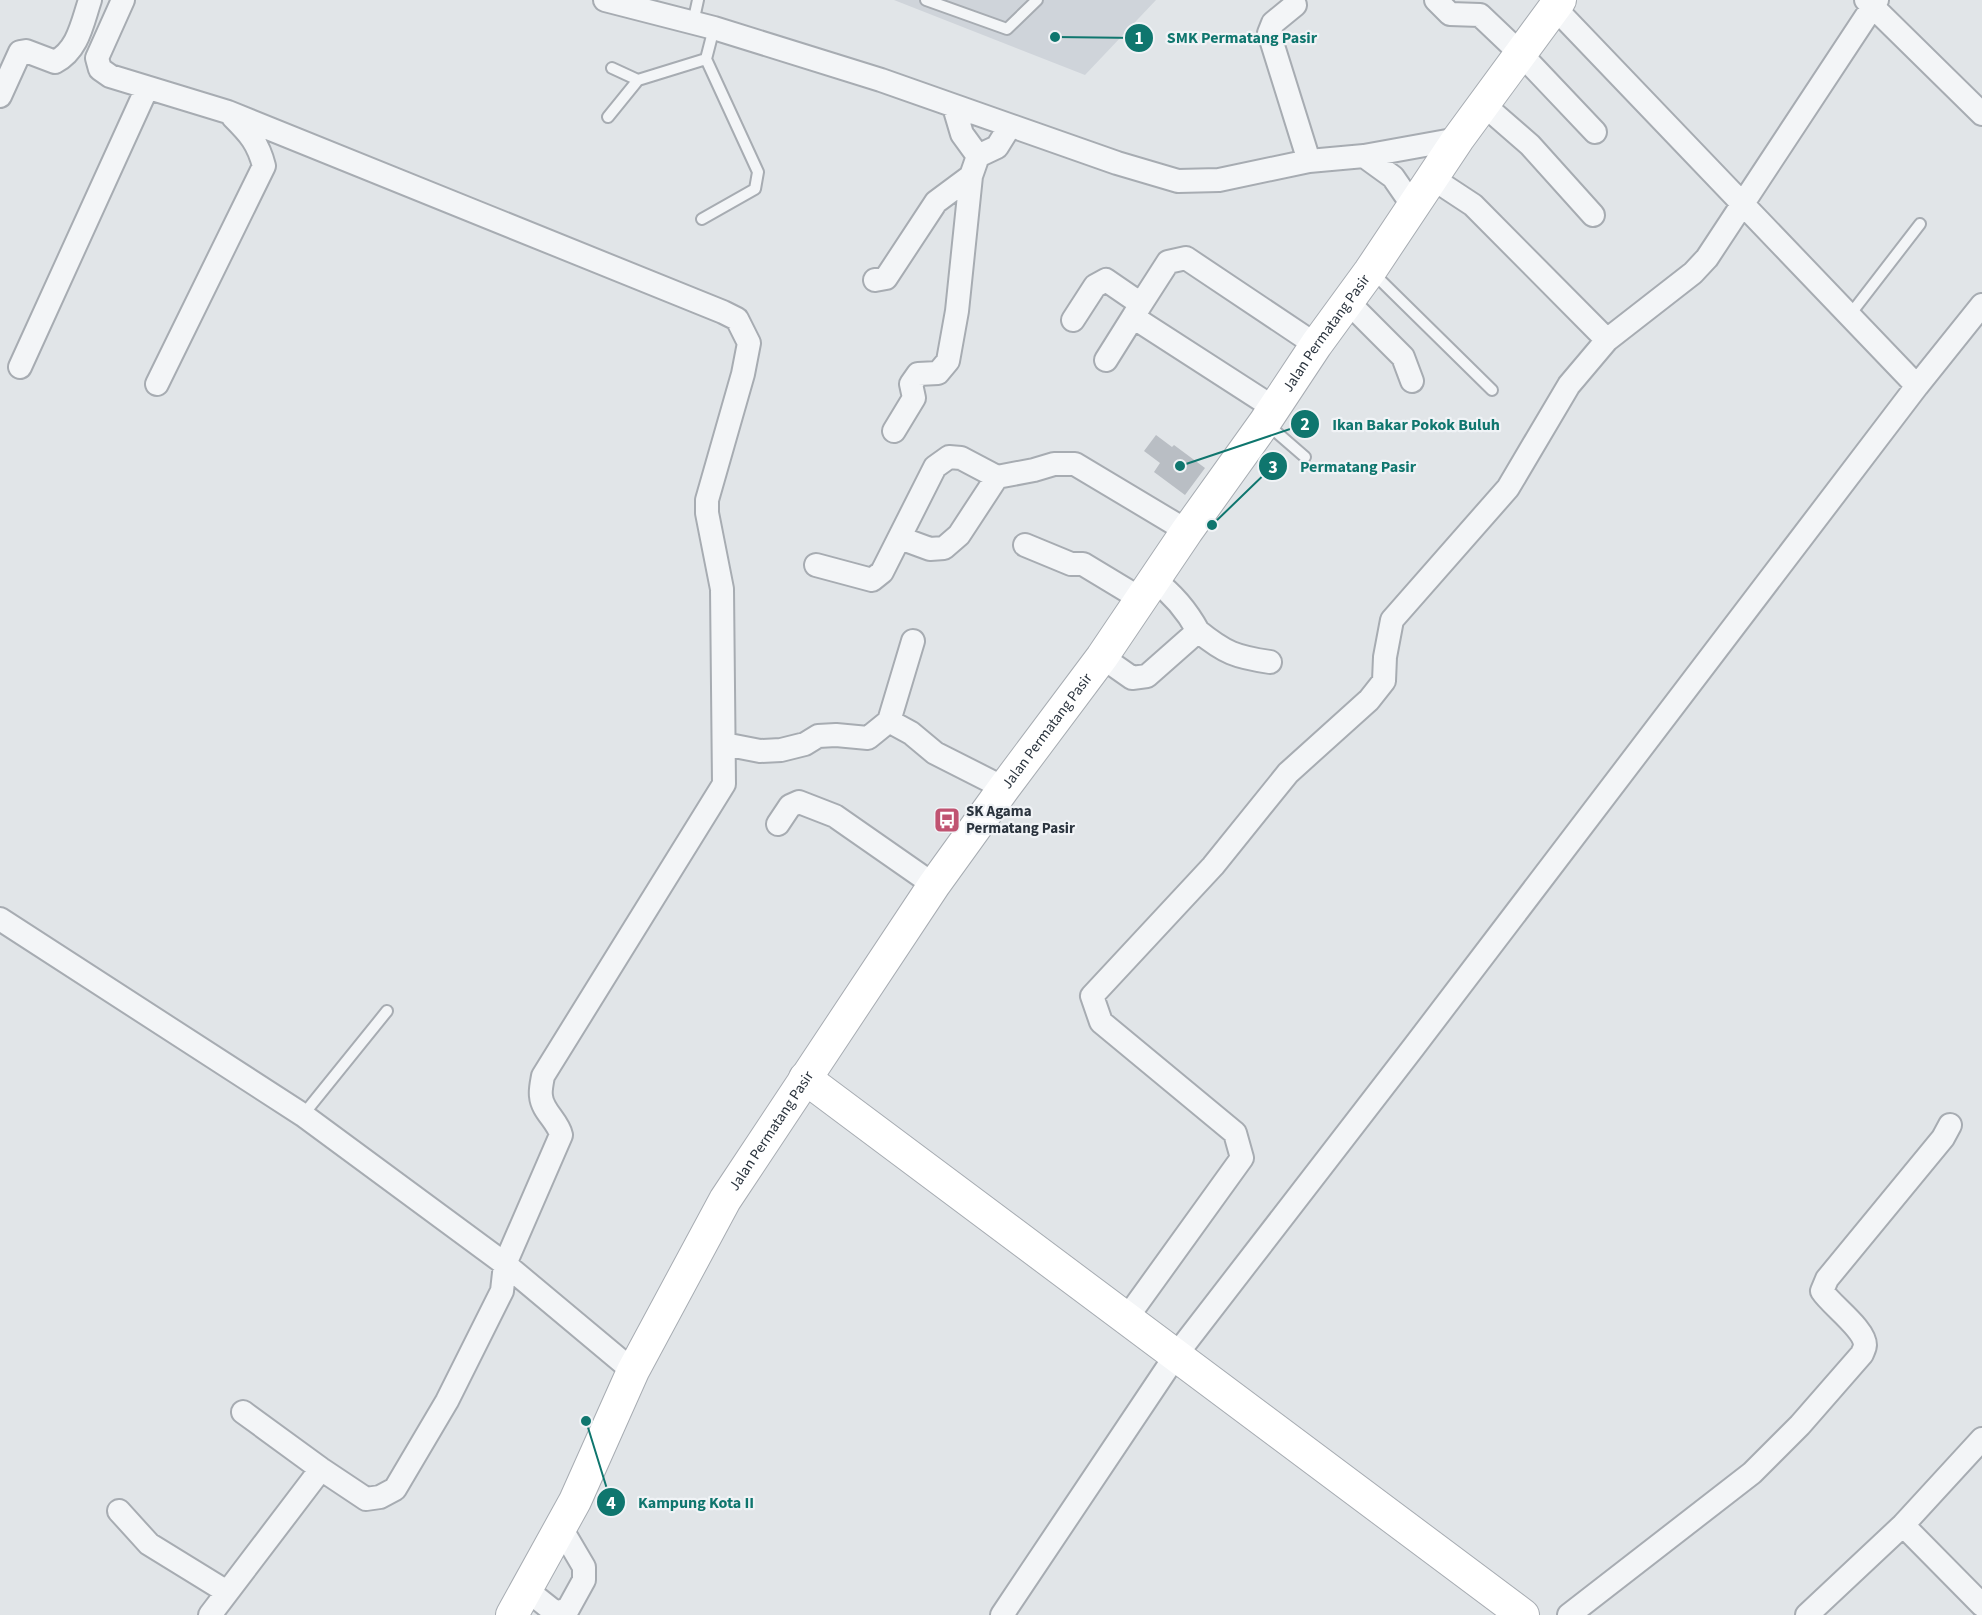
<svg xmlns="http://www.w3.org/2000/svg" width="1982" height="1615" font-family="'Source Sans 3',sans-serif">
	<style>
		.built { fill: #cfd4da }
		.building { fill: #b9bec4 }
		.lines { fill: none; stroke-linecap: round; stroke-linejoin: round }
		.lane-casing { stroke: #a7acb2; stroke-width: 14 }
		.street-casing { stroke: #a7acb2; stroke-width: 26 }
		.secondary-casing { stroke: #a7acb2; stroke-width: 34 }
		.lane { stroke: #f3f5f7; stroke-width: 10 }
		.street { stroke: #f3f5f7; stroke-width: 22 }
		.secondary { stroke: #fff; stroke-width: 32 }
		.labels { text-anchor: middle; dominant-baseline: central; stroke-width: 4.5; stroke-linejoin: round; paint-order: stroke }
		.street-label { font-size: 15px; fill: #2b343e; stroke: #f0f3f6 }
		.poi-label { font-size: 15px; font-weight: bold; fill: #2b343e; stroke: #f0f3f6; text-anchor: start }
		.leader { fill: none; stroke: #0f766e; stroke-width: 2 }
		.callout-dot { fill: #0f766e; stroke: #f0f3f6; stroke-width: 2 }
		.mark-label { font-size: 18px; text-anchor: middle; font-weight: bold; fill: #fff }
		.callout-label { font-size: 16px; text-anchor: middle; font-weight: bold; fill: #0f766e; stroke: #f0f3f6; stroke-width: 4.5; stroke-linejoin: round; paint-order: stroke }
	</style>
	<rect width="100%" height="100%" fill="#e1e5e8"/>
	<path class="built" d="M894 0H1156L1085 75Z"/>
	<path class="building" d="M1156 435 1172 447 1174 445 1205 468 1185 495 1154 472 1160 463 1144 451Z"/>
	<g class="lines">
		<defs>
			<path id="lane" d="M926 0 1007 29 1037 0
				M693 23 698 0
				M612 68 638 80
				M608 117 638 80 706 59 714 28
				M702 219 755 189 758 172 706 59
				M1373 273 1492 390
				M1849 316 1920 224
				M1267 424 1305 457
				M303 1115 387 1011"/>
			<path id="street" d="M123 0 97 58 100 69 110 76 228 112 723 312 737 319 749 343 743 374 707 500V513L722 589 724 784 543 1076C542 1082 540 1090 541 1096 542 1111 558 1121 561 1135L505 1264 502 1291 447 1401 395 1489 380 1497 366 1499 321 1469 243 1412
				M605 0 714 28 881 80 1117 163 1178 181 1219 180 1309 161 1364 156 1458 139
				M1436 0 1450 14 1480 15 1521 54 1595 132
				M1866 0 1982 114
				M1295 5 1273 23 1269 33 1309 161
				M1554 7 1917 386
				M0 96 20 52 26 51 55 62C78 50 82 24 90 0
				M1484 105 1530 145 1593 215
				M954 107 962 134 978 156
				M1364 156 1393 177 1413 206
				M1432 178 1473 205 1607 340
				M875 280 886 278 936 202 971 176
				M1348 302 1403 357 1412 381
				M1141 304 1133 317 1274 408
				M1073 320 1095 286 1106 280 1141 304 1168 262 1186 258 1316 345
				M1106 360 1133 317
				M20 367 147 88
				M157 384 264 166C258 143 250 134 233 117
				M894 431 914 398 911 384 918 374 938 373 948 361 957 311 971 176 978 156 997 147 1010 126
				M900 538 930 549 944 548 959 535 997 477 1034 470 1054 464H1075L1187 531
				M1025 545 1071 564H1083L1141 599
				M816 565 872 580 882 572 935 467 949 457 961 458 997 477
				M1154 580C1173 594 1186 609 1198 631
				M1102 657 1132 678 1147 676 1198 631C1225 653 1236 657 1270 662
				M889 721 913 641
				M724 744 760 751 781 750 805 744 818 736 836 735 868 738 889 721 911 733 935 753 1004 788
				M778 824 790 806 799 802 835 816 934 885
				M0 919 303 1115 505 1264 633 1371
				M1126 1319 1242 1158 1235 1133 1101 1022 1092 996 1213 866 1288 773 1369 700 1384 681 1385 657 1392 620 1508 488 1569 385 1607 340 1693 273 1707 258 1877 0
				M119 1511 149 1544 227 1592
				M1903 1525 1982 1605
				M527 1590 556 1613 568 1609 584 1580V1567L561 1528
				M210 1615 321 1469
				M1002 1615 1176 1355 1413 1048 1917 386 1982 305
				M1569 1615 1752 1473 1800 1425 1862 1354C1863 1351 1865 1348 1865 1345 1865 1329 1831 1305 1822 1291L1827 1279 1943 1138 1950 1125
				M1807 1615 1903 1525 1982 1439"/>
			<g id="secondary">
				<path d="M805 1078 1523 1615"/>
				<path id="s1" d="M512 1615 575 1501 633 1371 725 1200 934 885 1004 788 1102 657 1187 531 1265 422 1316 345 1370 271 1458 139 1560 0"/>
			</g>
		</defs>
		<use href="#lane" class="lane-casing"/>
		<use href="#street" class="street-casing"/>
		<use href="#secondary" class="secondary-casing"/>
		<use href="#lane" class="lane"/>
		<use href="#street" class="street"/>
		<use href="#secondary" class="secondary"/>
	</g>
	<defs>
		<symbol id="bus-square" viewBox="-11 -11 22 22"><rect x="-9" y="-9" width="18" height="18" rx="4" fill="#c05371" stroke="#f0f3f6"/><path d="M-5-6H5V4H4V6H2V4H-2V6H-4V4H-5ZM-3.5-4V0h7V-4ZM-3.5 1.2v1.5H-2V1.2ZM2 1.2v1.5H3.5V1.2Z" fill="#fff"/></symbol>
	</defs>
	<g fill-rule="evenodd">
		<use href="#bus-square" x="932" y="805" width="30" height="30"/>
	</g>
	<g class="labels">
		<g class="street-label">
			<text stroke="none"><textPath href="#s1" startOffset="1522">Jalan Permatang Pasir</textPath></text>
			<text stroke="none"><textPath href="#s1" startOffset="1036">Jalan Permatang Pasir</textPath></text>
			<text stroke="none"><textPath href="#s1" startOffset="550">Jalan Permatang Pasir</textPath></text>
		</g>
		<g class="poi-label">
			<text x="966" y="811">SK Agama<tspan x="966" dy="17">Permatang Pasir</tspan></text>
		</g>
	</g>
	<path class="leader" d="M1055 37L1139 38M1180 466L1305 424M1212 525L1273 466M586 1421L611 1502"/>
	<g class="callout-dot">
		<circle cx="1055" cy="37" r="6"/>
		<circle cx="1180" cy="466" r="6"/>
		<circle cx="1212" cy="525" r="6"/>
		<circle cx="586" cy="1421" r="6"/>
		<circle cx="1139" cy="38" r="15"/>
		<circle cx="1305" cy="424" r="15"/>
		<circle cx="1273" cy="466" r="15"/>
		<circle cx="611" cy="1502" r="15"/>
	</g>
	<g class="mark-label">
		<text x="1139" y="44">1</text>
		<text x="1305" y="430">2</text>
		<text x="1273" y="473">3</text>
		<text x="611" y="1509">4</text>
	</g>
	<g class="callout-label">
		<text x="1242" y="43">SMK Permatang Pasir</text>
		<text x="1416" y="430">Ikan Bakar Pokok Buluh</text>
		<text x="1358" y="472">Permatang Pasir</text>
		<text x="696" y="1508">Kampung Kota II</text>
	</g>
</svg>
